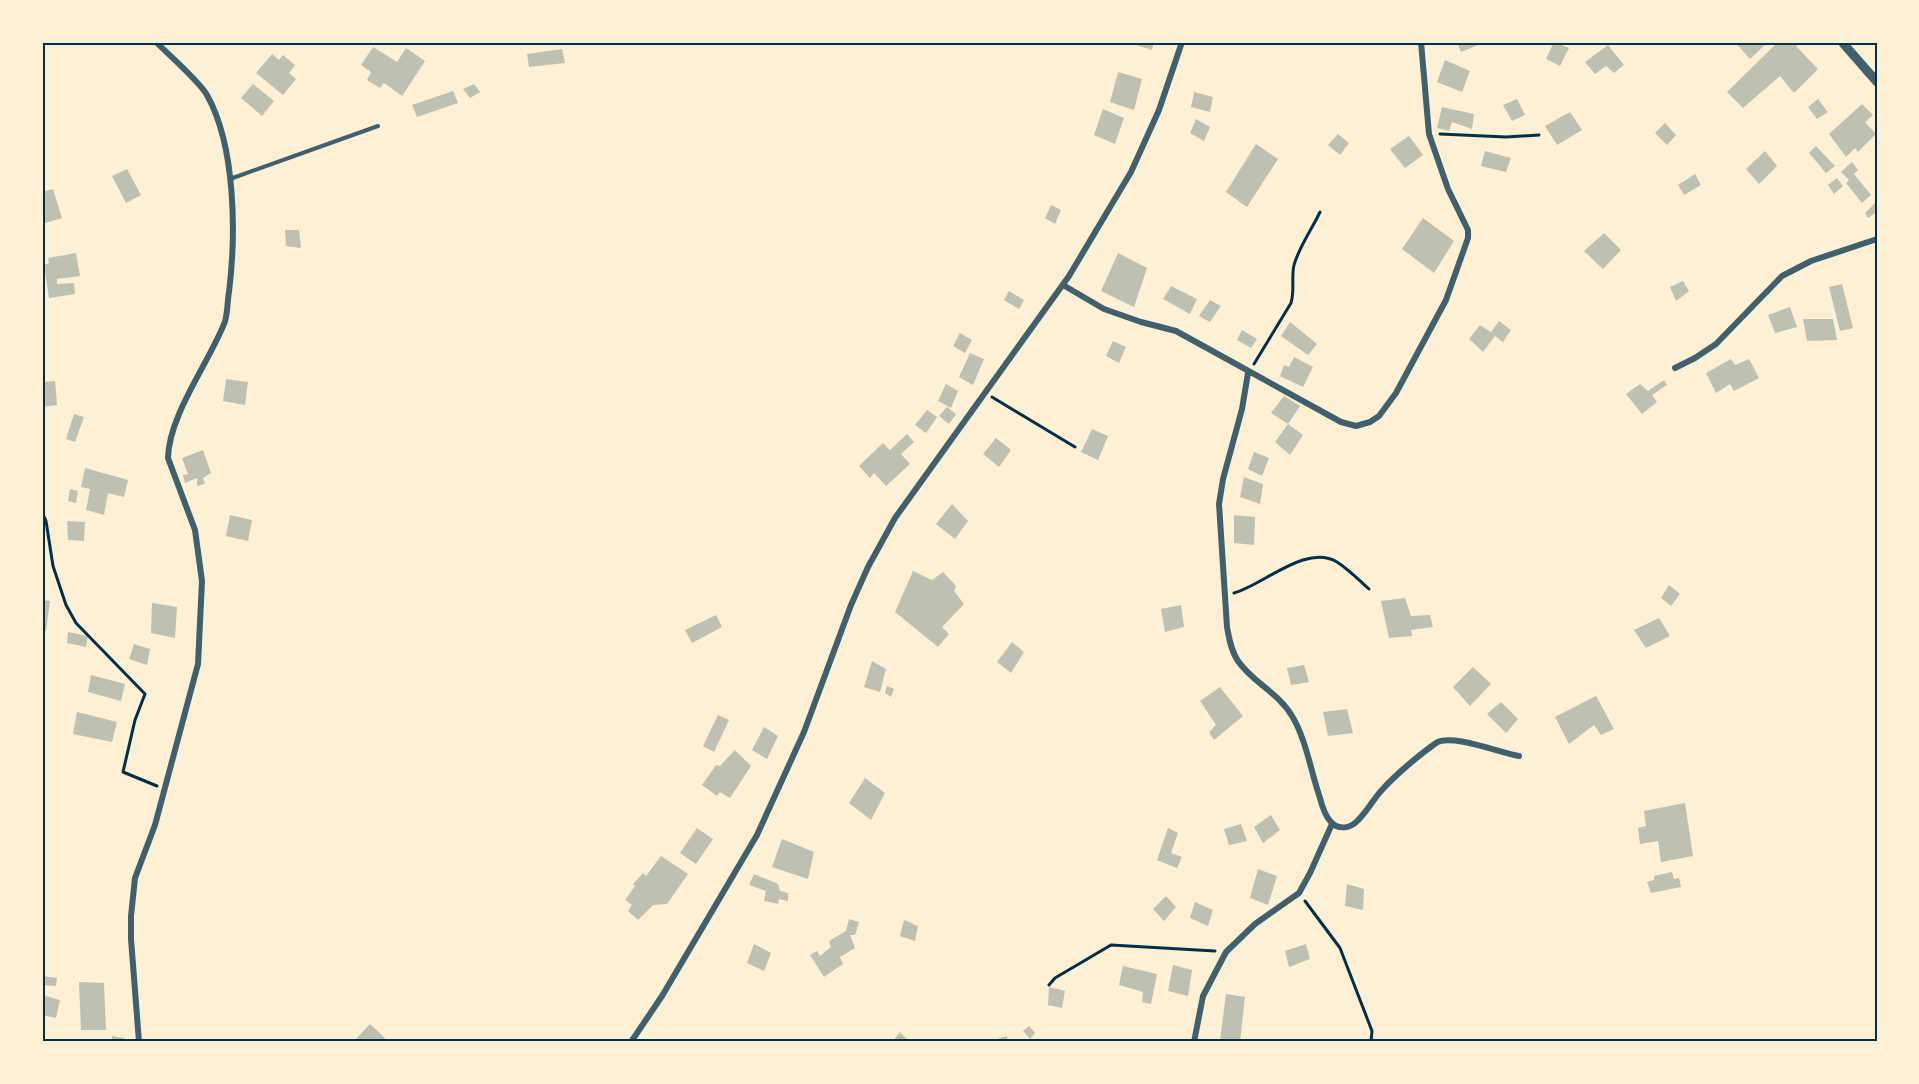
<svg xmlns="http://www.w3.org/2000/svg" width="1919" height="1084" font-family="Cabin,sans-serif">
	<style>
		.building { fill: #bec0b2 }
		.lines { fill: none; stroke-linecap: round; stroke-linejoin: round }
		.path { stroke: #003049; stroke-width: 3 }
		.service { stroke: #3f606c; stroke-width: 4 }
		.minor { stroke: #3f606c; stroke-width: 6 }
		.tertiary { stroke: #3f606c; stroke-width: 9 }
		.neatline { fill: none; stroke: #003049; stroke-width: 2 }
	</style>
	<rect width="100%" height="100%" fill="#fdf0d5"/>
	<path class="building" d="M1133 42H1154L1152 50 1133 44Z
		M1457 42H1485L1461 52Z
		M1554 42 1569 48 1560 66 1546 59Z
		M1735 42H1768L1750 59Z
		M1778 42H1801L1796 46 1818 69 1794 93 1780 76 1743 108 1727 92Z
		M1608 45 1624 65 1614 73 1606 66 1595 74 1585 62Z
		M373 47 397 62 406 48 425 61 402 96 384 83 380 88 367 80 371 72 361 65Z
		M562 49 565 63 529 67 527 54Z
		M272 54 279 60 283 55 295 65 289 73 296 79 283 95 256 73Z
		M1445 60 1470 71 1462 92 1437 82Z
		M1118 72 1142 79 1134 110 1110 102Z
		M253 84 274 101 262 116 241 98Z
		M474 84 480 92 470 98 463 89Z
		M453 91 458 103 417 117 412 105Z
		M1194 92 1213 97 1210 112 1191 107Z
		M1517 99 1525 115 1512 121 1503 105Z
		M1818 99 1828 112 1817 119 1808 107Z
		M1862 104 1873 115 1865 122 1876 134 1858 152 1855 148 1846 157 1829 134Z
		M1442 107 1474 114 1472 129 1452 122 1449 131 1437 128Z
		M1103 109 1124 118 1115 144 1094 135Z
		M1570 112 1582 130 1557 145 1545 126Z
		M1196 119 1210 127 1204 141 1190 133Z
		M1665 123 1676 135 1667 145 1655 133Z
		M1338 134 1349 143 1340 155 1328 145Z
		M1409 136 1423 155 1405 168 1390 149Z
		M1256 144 1278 159 1247 207 1226 192Z
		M1816 146 1835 166 1826 173 1809 153Z
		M1485 151 1511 158 1506 172 1481 166Z
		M1765 151 1777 166 1759 184 1746 169Z
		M1852 162 1858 170 1854 174 1871 195 1862 203 1846 183 1849 180 1841 172Z
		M127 169 141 195 126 203 112 176Z
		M1695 174 1701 185 1684 195 1678 185Z
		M1837 178 1843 186 1834 194 1828 185Z
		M53 189 62 218 42 224V192Z
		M1877 201V212L1868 218 1865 213Z
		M1051 205 1061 210 1055 224 1045 218Z
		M1423 218 1454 241 1434 273 1402 249Z
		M285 230H299L301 248 286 246Z
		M1604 233 1621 250 1603 269 1584 251Z
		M76 253 80 276 57 279V284L74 283 75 294 49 298 44 265 49 263 48 258Z
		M1118 253 1147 268 1134 307 1101 291Z
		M1683 281 1689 291 1676 301 1670 287Z
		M1842 284 1853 328 1840 331 1829 287Z
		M1171 286 1197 299 1190 314 1163 299Z
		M1009 291 1024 300 1019 309 1004 300Z
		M1210 300 1221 306 1210 322 1199 316Z
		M1790 307 1797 327 1775 333 1768 315Z
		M1803 319H1833L1837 340 1807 341Z
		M1499 321 1511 330 1503 342 1495 336 1483 352 1469 339 1480 325 1491 332Z
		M1290 322 1317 344 1308 355 1281 336Z
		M1242 330 1257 339 1251 348 1237 340Z
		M960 333 972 340 965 353 953 346Z
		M1113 341 1126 347 1119 363 1106 356Z
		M970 353 984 359 973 385 959 377Z
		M1294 357 1313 367 1303 387 1280 376 1284 365 1289 367Z
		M1731 359 1735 365 1749 359 1759 378 1734 391 1730 384 1716 393 1706 373Z
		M226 379 248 382 245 405 223 401Z
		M1664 380 1667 385 1652 395 1657 402 1642 414 1626 394 1640 384 1648 391Z
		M55 381 57 405 42 407V382Z
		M946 384 958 391 951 408 938 401Z
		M1284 396 1300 406 1288 424 1303 435 1290 455 1275 442 1288 424 1271 413Z
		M947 407 956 414 949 424 939 416Z
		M927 410 937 417 926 433 915 425Z
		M74 414 84 417 75 442 66 439Z
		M1092 429 1108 436 1098 460 1081 452Z
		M907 434 914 442 901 454 910 464 886 486 874 473 870 478 859 466 883 443 890 450Z
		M996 438 1011 450 999 467 983 454Z
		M203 450 211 473 203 478 205 484 197 486V478L185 483 183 475 188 474 182 458Z
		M1254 452 1269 458 1262 476 1248 469Z
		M85 468 128 480 124 497 108 493 104 515 86 510 90 489 81 487Z
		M1244 477 1263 484 1260 504 1240 497Z
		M70 489 78 491 76 503 68 501Z
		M952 504 968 521 955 539 936 524Z
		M230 515 252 520 248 541 226 536Z
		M1234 515 1255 517 1254 545 1234 543Z
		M67 521 85 522 84 541 68 540Z
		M913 571 932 580 943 572 956 586 954 591 964 604 942 627 949 634 938 647 895 612Z
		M1669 585 1680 594 1671 606 1661 598Z
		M1405 598 1411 616 1430 615 1433 627 1411 630 1412 636 1389 638 1381 601Z
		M42 600 50 601 46 631 42 630Z
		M152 603 177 607 175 638 151 633Z
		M1181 605 1184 627 1165 632 1161 609Z
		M716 615 722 627 692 643 685 630Z
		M1659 618 1670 636 1646 648 1634 630Z
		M68 632 88 636 86 647 67 643Z
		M1012 642 1024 652 1011 673 997 662Z
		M134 644 150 649 147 665 129 659Z
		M872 661 886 669 880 692 864 687Z
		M1304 665 1309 682 1291 685 1287 668Z
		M1473 667 1491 684 1470 706 1453 687Z
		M91 675 125 684 121 701 88 692Z
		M887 686 894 689 891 697 885 693Z
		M1220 687 1243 716 1214 740 1209 732 1216 725 1200 701Z
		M1596 696 1614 729 1601 735 1594 725 1569 744 1555 717Z
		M1501 702 1518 719 1506 733 1487 714Z
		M1347 709 1353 733 1328 736 1323 712Z
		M77 712 117 722 112 742 73 734Z
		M718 715 729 720 714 752 703 746Z
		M764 727 778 736 767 759 752 750Z
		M735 750 751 766 730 798 720 792 717 796 702 785 716 765 720 766Z
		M865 778 885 793 871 820 849 803Z
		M1685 803 1693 856 1661 862 1658 841 1640 844 1638 828 1646 826 1644 811Z
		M1271 815 1280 830 1263 843 1254 827Z
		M1241 824 1247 841 1229 845 1224 829Z
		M697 828 713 839 696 864 680 853Z
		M1168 828 1178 833 1171 853 1182 857 1177 868 1157 860Z
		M782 839 814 852 808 879 772 867Z
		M661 856 688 874 667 904 653 905 638 920 628 911 632 905 625 900 635 886 633 884 643 873 646 876Z
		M1258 869 1277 876 1268 905 1250 898Z
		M1672 872 1674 879 1679 878 1681 887 1651 893 1647 882 1654 880V876Z
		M754 874 778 884 780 891 788 893V901L779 899 778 904 764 901 766 891 749 885Z
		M1347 884 1364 889 1363 910 1345 906Z
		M1166 896 1176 907 1164 921 1153 909Z
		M1195 902 1213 910 1208 926 1190 918Z
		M849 919 859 922 855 935H850L855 948 840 957 843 964 824 977 810 955 817 951 820 956 831 947 829 941 846 931Z
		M904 920 918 926 915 941 900 936Z
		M754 944 771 953 764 971 747 963Z
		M1306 944 1310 959 1289 967 1285 951Z
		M1173 965 1192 970 1188 996 1168 991Z
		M1123 966 1157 974 1151 1004 1142 1002 1143 992 1119 985Z
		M42 976 57 978 56 986 42 985Z
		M79 982 104 983 106 1030H81Z
		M1049 987 1065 991 1062 1008 1048 1005Z
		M1226 994 1245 997 1240 1042 1220 1041Z
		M42 995 60 1000 56 1018 42 1015Z
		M370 1024 385 1038 382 1042H353Z
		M1029 1026 1035 1033 1030 1039 1023 1031Z
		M900 1032 910 1042H892Z
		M112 1036 124 1038V1042H112Z
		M1007 1036 1008 1042H994V1040Z"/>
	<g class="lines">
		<path class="path" d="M1440 134 1506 137 1539 135
			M1254 364 1291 303C1295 290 1291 278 1294 265 1299 247 1312 229 1320 212
			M992 397 1075 447
			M42 512 46 521 53 566 66 605 76 623 145 694 135 720 123 772 157 786
			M1234 593C1263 585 1307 543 1337 562 1348 569 1359 580 1369 589
			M1305 901 1340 948 1372 1031 1371 1042
			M1049 985 1055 978 1111 945 1215 951"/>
		<path class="service" d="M230 179 378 126"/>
		<path class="minor" d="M1063 285 1104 309 1141 322 1176 331 1341 422 1356 426 1370 422 1379 416 1396 393 1446 300 1468 238V230L1448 189 1429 134 1421 42
			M1675 368 1695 358 1716 344 1782 276 1811 261 1877 239
			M1248 373 1242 409 1223 479 1219 504 1227 627C1229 638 1231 651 1238 661 1252 682 1279 693 1292 716 1306 739 1311 772 1320 798 1322 806 1325 816 1331 822 1337 829 1348 829 1355 823 1365 815 1372 801 1381 791 1394 776 1419 755 1436 743 1451 733 1500 753 1519 756
			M139 1042 131 939V916L135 878 155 825 198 664 202 581 195 530 168 458C169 415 208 364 224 324 228 315 227 302 229 292 236 235 236 147 207 95 199 81 169 55 156 42
			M631 1042 662 996 757 835 804 732 851 605 868 567 895 518 1069 276 1131 172 1159 110 1182 42
			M1194 1042 1203 996 1226 952 1255 924 1299 893 1310 873 1332 824"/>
		<path class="tertiary" d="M1842 42 1877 82"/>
	</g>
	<rect width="1919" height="1084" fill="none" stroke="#fdf0d5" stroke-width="87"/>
	<rect x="44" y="44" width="1832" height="996" class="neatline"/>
</svg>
